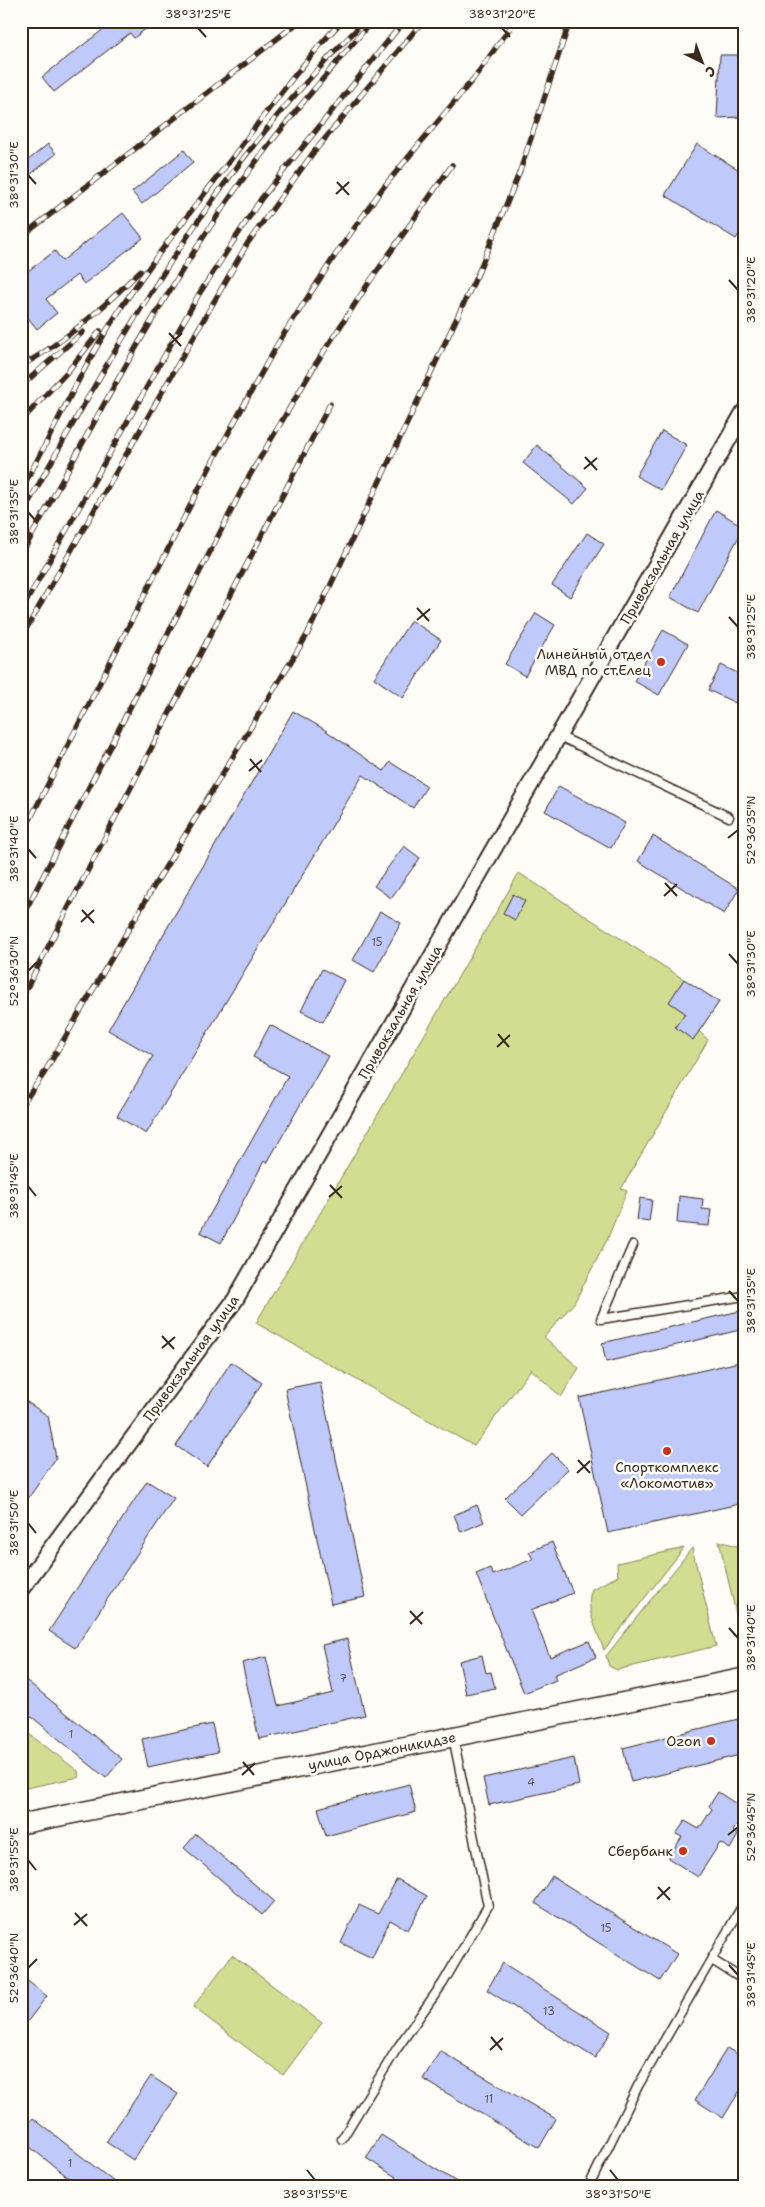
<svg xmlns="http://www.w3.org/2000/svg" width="765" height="2207" font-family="'Shantell Sans',sans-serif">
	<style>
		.green { fill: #d1de91; stroke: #868458 }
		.building { fill: #bfc9fa; stroke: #3b2a1e }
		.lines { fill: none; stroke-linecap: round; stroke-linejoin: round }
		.service-casing { stroke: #3b2a1e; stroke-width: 11 }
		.minor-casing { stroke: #3b2a1e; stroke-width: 19 }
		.tertiary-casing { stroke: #3b2a1e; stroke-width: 22 }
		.service { stroke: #fdfcf7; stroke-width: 8 }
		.minor { stroke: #fdfcf7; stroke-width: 15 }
		.tertiary { stroke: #fdfcf7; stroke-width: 19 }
		.rail-casing { stroke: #3b2a1e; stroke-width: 5.5 }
		.rail { stroke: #fdfcf7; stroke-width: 4; stroke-dasharray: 11; stroke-linecap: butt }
		.ticks { fill: none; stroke: #3b2a1e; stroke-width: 2 }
		.poi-dot { fill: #c8321e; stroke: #fdfcf7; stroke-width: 2 }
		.labels { text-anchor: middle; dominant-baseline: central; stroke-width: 5; stroke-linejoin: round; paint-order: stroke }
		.number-label { font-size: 11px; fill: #5c5255 }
		.street-label { font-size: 14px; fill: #3b2a1e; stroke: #fdfcf7 }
		.poi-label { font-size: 14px; fill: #3b2a1e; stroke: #fdfcf7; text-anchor: end }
		.neatline { fill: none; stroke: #3b2a1e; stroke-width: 2 }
		.ticks-label { font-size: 12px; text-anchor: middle; fill: #3b2a1e }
	</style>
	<rect width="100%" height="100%" fill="#fdfcf7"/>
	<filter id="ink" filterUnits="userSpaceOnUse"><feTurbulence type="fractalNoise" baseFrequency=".02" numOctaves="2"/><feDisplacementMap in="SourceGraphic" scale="10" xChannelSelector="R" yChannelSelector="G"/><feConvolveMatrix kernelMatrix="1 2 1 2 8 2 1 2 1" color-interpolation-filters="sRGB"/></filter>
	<g filter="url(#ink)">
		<path class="green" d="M519 873 719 1002 699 1031 708 1040 621 1189 627 1191 607 1240 574 1303 544 1337 579 1368 561 1397 531 1369 474 1446 256 1323Z
			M719 1541 744 1548V1639H742Z
			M684 1548 604 1650C598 1632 584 1608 592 1589L618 1576 617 1563Z
			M692 1548 716 1646 617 1670 609 1666 606 1656Z
			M21 1728 78 1771 79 1777 21 1789Z
			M232 1955 322 2023 283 2075 193 2007Z"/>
		<path class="building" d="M114 21H156L134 38 130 33 54 92 42 77Z
			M720 55H744V117L717 118Z
			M48 144 56 154 21 182V166Z
			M697 144 744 173V226L736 239 665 195Z
			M184 150 193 162 142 204 132 192Z
			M123 213 143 238 84 284 77 275 46 299 57 313 37 329 21 309V276L55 251 62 261Z
			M662 431 687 445 661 490 636 476Z
			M537 445 588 488 574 504 523 463Z
			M716 510 744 527 698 613 670 597Z
			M587 533 604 544 570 597 552 585Z
			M536 613 555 625 525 676 505 664Z
			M411 620 441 640 403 698 374 678Z
			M663 630 688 644 659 695 634 681Z
			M721 665 744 676V707L708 690Z
			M293 711 322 728 384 771 390 762 427 786 413 808 363 775 146 1134 117 1116 153 1056 108 1030Z
			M559 786 625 823 611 848 545 811Z
			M653 836 739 889 724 914 638 861Z
			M404 846 420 858 391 898 374 886Z
			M513 894 525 901 515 920 503 913Z
			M380 911 401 923 374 972 353 960Z
			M322 969 344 980 323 1022 301 1011Z
			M684 979 719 1002 693 1040 675 1027 685 1013 669 1002Z
			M270 1025 328 1056 267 1163 264 1161 221 1243 200 1232 288 1076 253 1057Z
			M679 1196 703 1199 702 1209 711 1210 709 1226 677 1223Z
			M640 1198 652 1200 649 1222 637 1220Z
			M744 1310V1329L606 1362 602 1343Z
			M744 1361V1503L608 1533 579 1398Z
			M231 1362 262 1383 207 1467 176 1446Z
			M320 1382 365 1597 331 1604 285 1389Z
			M21 1398 48 1416 56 1458 21 1509Z
			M552 1453 568 1469 521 1514 505 1498Z
			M147 1481 174 1498 75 1648 49 1631Z
			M477 1505 484 1522 461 1532 454 1515Z
			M552 1542 573 1593 531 1610 550 1657 589 1641 596 1657 554 1675 556 1680 524 1693 476 1574 490 1568 493 1575 533 1559 529 1552Z
			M347 1639 365 1715 259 1739 242 1663 266 1657 278 1706 333 1693 322 1645Z
			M482 1655 486 1673 491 1672 495 1688 466 1694 459 1661Z
			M21 1676 122 1759 106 1778 21 1708Z
			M738 1719 744 1742V1754L631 1782 623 1748Z
			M212 1724 218 1752 148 1767 142 1739Z
			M574 1758 579 1785 489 1805 483 1778Z
			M409 1784 416 1812 326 1836 318 1808Z
			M718 1792 744 1809V1815L733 1831 738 1835 730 1849 720 1843 698 1877 668 1858 682 1837 676 1834 685 1821 699 1829 712 1809 709 1806Z
			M196 1834 274 1901 262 1915 184 1848Z
			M552 1876 677 1954 660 1981 535 1903Z
			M397 1879 427 1896 408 1930 390 1920 372 1958 341 1943 359 1905 378 1914Z
			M503 1963 611 2032 595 2058 487 1990Z
			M21 1976 47 1996 21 2030Z
			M727 2048 744 2058V2084L723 2118 695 2100Z
			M440 2051 556 2119 539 2148 423 2079Z
			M151 2076 178 2094 133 2160 106 2142Z
			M33 2118 119 2186H79L21 2140V2134Z
			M381 2135 463 2186H410L366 2158Z"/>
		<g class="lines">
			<defs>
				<path id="service" d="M559 736 729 817
					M633 1245 601 1319 744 1296
					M712 1960 744 1980
					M342 2139 396 2050 443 1983 488 1906 453 1737
					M589 2186 638 2086 744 1903"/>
				<path id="minor" d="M21 1589 235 1300 744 412"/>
				<path id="tertiary" d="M21 1824 744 1678"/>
			</defs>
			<use href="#service" class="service-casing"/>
			<use href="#minor" class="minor-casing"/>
			<use href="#tertiary" class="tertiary-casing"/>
			<use href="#service" class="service"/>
			<use href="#minor" class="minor"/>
			<use href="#tertiary" class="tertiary"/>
			<defs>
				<path id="rail" d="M21 237 300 21
					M21 366C66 341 104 307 140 271
					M21 386 83 332
					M21 421 68 371 100 331
					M21 490C48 442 71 391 99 343 135 282 179 227 222 171 261 120 298 67 342 21
					M21 516C117 344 215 168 356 30
					M21 555C90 431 156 302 238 186 279 129 326 75 372 21
					M21 611 199 294 261 199 404 21
					M21 638 247 244 313 153 423 21
					M21 837 213 461 278 343 336 254 382 189 474 78 515 21
					M21 919 247 480 315 365 368 284 452 165
					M21 999 330 404
					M21 1106 43 1075 151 891 307 635 479 271 520 171 570 21"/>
			</defs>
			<use href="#rail" class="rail-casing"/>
			<use href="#rail" class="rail"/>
		</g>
	</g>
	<path class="ticks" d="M198 28 206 37M502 28 510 37M28 175 36 184M337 182 349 195M336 194 349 182M729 280 738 290M169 333 181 346M169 345 182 333M585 457 597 470M584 469 597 458M28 512 36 521M417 608 429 621M729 617 738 627M417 620 430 609M250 759 261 772M249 771 262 760M728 838 738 830M28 849 36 858M665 883 677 896M664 896 677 884M82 910 94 923M81 922 94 910M729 954 738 964M28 971 37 962M498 1034 509 1047M497 1047 510 1035M330 1185 342 1198M28 1186 36 1196M329 1197 342 1186M729 1291 738 1301M162 1336 174 1349M162 1348 175 1337M578 1460 590 1473M577 1473 590 1461M28 1523 36 1533M410 1611 422 1624M410 1624 423 1612M729 1628 738 1638M243 1762 254 1775M242 1775 255 1763M728 1835 738 1827M28 1860 36 1870M658 1887 670 1900M657 1899 670 1887M75 1913 87 1926M74 1925 87 1914M729 1965 738 1975M28 1968 37 1959M491 2037 502 2050M490 2050 503 2038M307 2170 315 2180M610 2170 618 2180"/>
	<g class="poi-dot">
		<circle cx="661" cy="662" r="5"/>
		<circle cx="667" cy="1451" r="5"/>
		<circle cx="711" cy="1741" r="5"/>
		<circle cx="683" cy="1851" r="5"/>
	</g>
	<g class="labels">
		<g class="number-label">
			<text x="377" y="942">15</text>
			<text x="343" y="1678">7</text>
			<text x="71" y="1734">1</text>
			<text x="531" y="1782">4</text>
			<text x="606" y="1928">15</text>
			<text x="549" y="2011">13</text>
			<text x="489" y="2099">11</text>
			<text x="70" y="2163">1</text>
		</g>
		<g class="street-label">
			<text transform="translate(662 557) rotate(-60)">Привокзальная улица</text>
			<text transform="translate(400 1012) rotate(-60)">Привокзальная улица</text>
			<text transform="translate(191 1358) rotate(-54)">Привокзальная улица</text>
			<text transform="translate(382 1751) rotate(-11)">улица Орджоникидзе</text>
		</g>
		<g class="poi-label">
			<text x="651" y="654">Линейный отдел<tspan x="651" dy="16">МВД по ст.Елец</tspan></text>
			<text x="667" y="1467" text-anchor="middle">Спорткомплекс<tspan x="667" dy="16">«Локомотив»</tspan></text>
			<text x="701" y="1741">Ozon</text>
			<text x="673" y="1851">Сбербанк</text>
		</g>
	</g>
	<rect width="765" height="2207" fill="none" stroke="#fdfcf7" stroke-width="55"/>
	<g transform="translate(702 62) rotate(138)" stroke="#fdfcf7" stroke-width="4" paint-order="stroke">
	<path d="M0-4L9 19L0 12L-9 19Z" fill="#3b2a1e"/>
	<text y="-8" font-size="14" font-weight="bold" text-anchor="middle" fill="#3b2a1e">С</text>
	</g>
	<rect x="28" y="28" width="710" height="2152" class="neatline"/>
	<g class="ticks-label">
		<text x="198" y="18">38°31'25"E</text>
		<text x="502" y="18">38°31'20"E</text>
		<text transform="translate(14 175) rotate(-90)" y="4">38°31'30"E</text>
		<text transform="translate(751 290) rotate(-90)" y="4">38°31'20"E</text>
		<text transform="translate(14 512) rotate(-90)" y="4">38°31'35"E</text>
		<text transform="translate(751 627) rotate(-90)" y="4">38°31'25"E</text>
		<text transform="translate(751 830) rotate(-90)" y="4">52°36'35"N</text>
		<text transform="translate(14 849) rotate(-90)" y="4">38°31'40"E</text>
		<text transform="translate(751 964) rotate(-90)" y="4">38°31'30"E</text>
		<text transform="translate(14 971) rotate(-90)" y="4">52°36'30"N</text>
		<text transform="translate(14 1186) rotate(-90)" y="4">38°31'45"E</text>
		<text transform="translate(751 1301) rotate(-90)" y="4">38°31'35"E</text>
		<text transform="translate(14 1523) rotate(-90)" y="4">38°31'50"E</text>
		<text transform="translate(751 1638) rotate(-90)" y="4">38°31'40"E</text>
		<text transform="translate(751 1827) rotate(-90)" y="4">52°36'45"N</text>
		<text transform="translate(14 1860) rotate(-90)" y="4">38°31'55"E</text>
		<text transform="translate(14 1968) rotate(-90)" y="4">52°36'40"N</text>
		<text transform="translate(751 1975) rotate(-90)" y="4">38°31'45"E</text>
		<text x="315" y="2198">38°31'55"E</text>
		<text x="618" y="2198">38°31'50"E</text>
	</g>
</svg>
